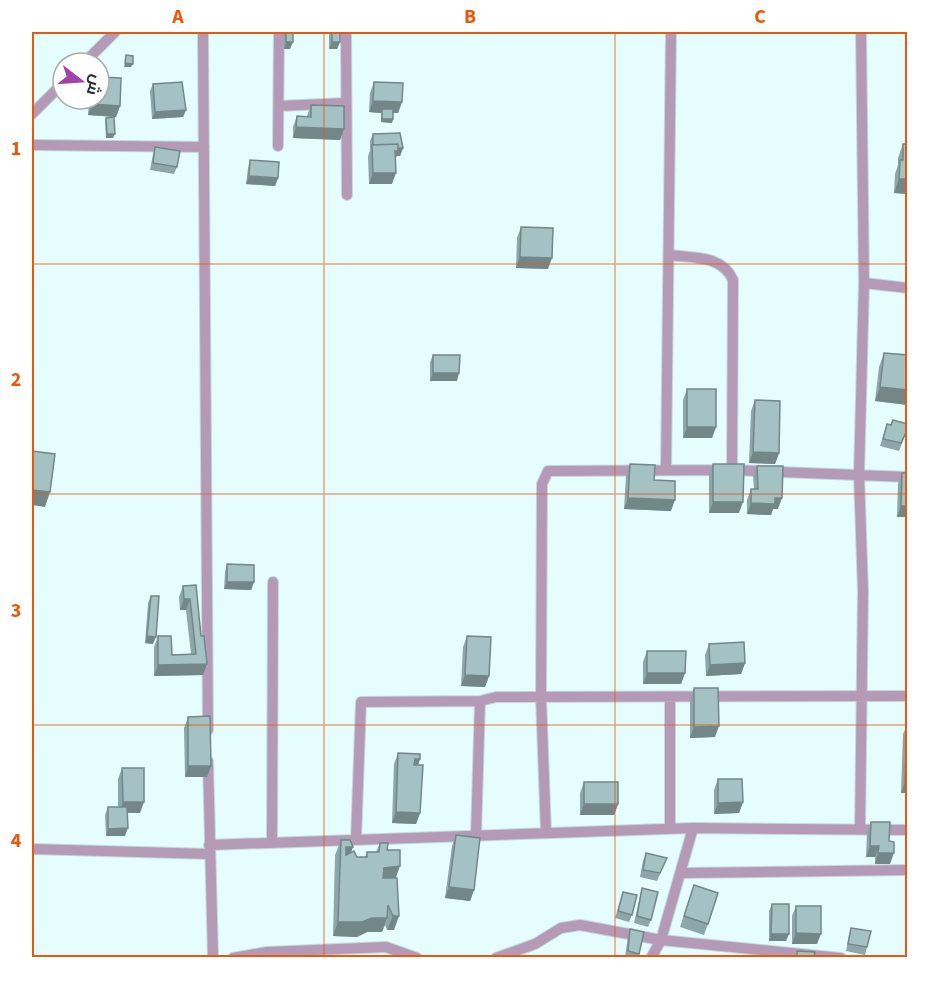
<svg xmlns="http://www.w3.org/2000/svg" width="939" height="989" font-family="'Source Sans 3',Cairo,sans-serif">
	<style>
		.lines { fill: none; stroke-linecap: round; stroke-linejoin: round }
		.street-casing { stroke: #c2d8da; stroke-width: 12 }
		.street { stroke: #b49ab6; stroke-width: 10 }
		.wall { fill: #8da6a9 }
		.shaded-wall { fill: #738789 }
		.building { fill: #a4c1c4; stroke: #738789; stroke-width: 1.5 }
		.grid { fill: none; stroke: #e8590c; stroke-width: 1.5; stroke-opacity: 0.55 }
		.neatline { fill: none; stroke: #e8590c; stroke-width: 2 }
		.grid-label { font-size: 20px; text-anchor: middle; font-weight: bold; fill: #e8590c }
	</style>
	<rect width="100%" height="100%" fill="#e5fdff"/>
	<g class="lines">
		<defs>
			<path id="street" d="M203 32 208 730
				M346 32 347 195
				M84 63 115 32
				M279 106 346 103
				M32 114 63 83
				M32 145 204 147
				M278 146 279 32
				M669 255C694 258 722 255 733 280L732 470
				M864 283 908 288
				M666 470 671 32
				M208 761 213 958
				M670 829V697
				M860 829 863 591 859 475 864 283 861 32
				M546 833 541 697 542 484 548 471 732 470 908 477
				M476 836 480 701
				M356 840 361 702 480 701 496 697 908 696
				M272 843 273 582
				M209 845 693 828 908 830
				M32 849 210 854
				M681 873 908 870
				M233 958 267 952 386 947 417 958
				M496 958 535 944 561 928 580 925 661 940 841 958
				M651 958 661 940 693 828"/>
		</defs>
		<use href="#street" class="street-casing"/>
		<use href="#street" class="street"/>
	</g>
	<path class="wall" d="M283 32H293L290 49H284Z
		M329 32H340V42L337 49H329Z
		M374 82 402 102 398 113H393V119L392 123 381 122V113L369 112 370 93Z
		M153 84 186 110 183 117 152 119 150 91Z
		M89 99H99L120 106 116 117 88 115Z
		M311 105 344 129 340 140 293 138V127L297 116H307Z
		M106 118 113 138H106L105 121Z
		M373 134 403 148 400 156H397L395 159 392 184H369L368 156 370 151V141Z
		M903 144H908V194L894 193 895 174 898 165V158Z
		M155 147 177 167 174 174 150 170 153 154Z
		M250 160 278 178 275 186 246 184 248 168Z
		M521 227 548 269 516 268 517 238Z
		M884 353 908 355V405L875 401 879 367Z
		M433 355 457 381H430V362Z
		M687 389 716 427 712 438H683V400Z
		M755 400 779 453 775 464 749 463 751 411Z
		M893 420 908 428 899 451 880 446 887 424 891 425Z
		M630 464 654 480 671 511 624 509 626 475Z
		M713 464 739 513H709V475Z
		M757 466 778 509H773L771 515 747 514V500L751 489H754L753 476Z
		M902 473H908V517H897L898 484Z
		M227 564 254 582 251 590 224 589 225 572Z
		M196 585 201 636 207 664 203 675 154 676V647L158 636 172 655 191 654 186 610H180L179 597 183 586Z
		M151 596 153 644 145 643 148 603Z
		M467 636 489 676 485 687 461 686 463 647Z
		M709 644 745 663 741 674 706 676 705 655Z
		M647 651 685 673 681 684H643V662Z
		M694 688 715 737 690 738V699Z
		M188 717 211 766 207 777H185L184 728Z
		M908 723V793H901L903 734Z
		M398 753 420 759 418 765 420 813 416 824 392 823 394 764Z
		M122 768 140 813H127L125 836H106L105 815 108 807H118V779Z
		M718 779 743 802 739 813 714 814V790Z
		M584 782 618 804 614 815H580V793Z
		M871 822 889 841 890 864H875V857H866L867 833Z
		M456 835 474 890 470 901 445 898 452 846Z
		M341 840 351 853 357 857H365L367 852H376L380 843 387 850 395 878 394 930H387L385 925 382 932H367L357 937 333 936 335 855Z
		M646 853 664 865 657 881 640 877 643 861Z
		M694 885 708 924 704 935 680 927Z
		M642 888 651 920 648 927 634 923 640 896Z
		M623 892 632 915 629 922 615 918Z
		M772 904 786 941H769V911Z
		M796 906 817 944H792V916Z
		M851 928 867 947 865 955 846 951 849 935Z
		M630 929 639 954 638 957H625L628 936Z"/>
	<path class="shaded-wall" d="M286 42H293L290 49H284Z
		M332 42H340L337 49H329Z
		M125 63 133 64 131 67H124Z
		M373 101 402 102 398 113H382V109L381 113 369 112Z
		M92 104 120 106 116 117 88 115Z
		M186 110 183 117 152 119 155 112Z
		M382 119H393L392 123 381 122Z
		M296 127 344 129 340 140 293 138Z
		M107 134H115L113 138H106Z
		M403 148 400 156H396L394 162 372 150Z
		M373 173H396L392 184H369Z
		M249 176 278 178 275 186 246 184Z
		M899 179H908V194L894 193Z
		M520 257 552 258 548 269 516 268Z
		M433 373H459L457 381H430Z
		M880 387 908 390V405L875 401Z
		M687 427H716L712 438H683Z
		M753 452 779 453 775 464 749 463Z
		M32 490 50 492 45 507 32 505Z
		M628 498 675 500 671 511 624 509Z
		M775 498H782L778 509H773L771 515 747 514 751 503Z
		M713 502H743L739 513H709Z
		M901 506H908V517H897Z
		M227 582H254L251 590 224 589Z
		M184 599H190L186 610H180Z
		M147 636 156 637 153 644 145 643Z
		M745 663 741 674 706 676 710 665Z
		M207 664 203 675 154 676 158 665Z
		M647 673H685L681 684H643Z
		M465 675 489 676 485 687 461 686Z
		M719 726 715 737 690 738 694 727Z
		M415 759H420L416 770H411Z
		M188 766H211L207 777H185Z
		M905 782H908V793H901Z
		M123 802H144L140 813H119Z
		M743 802 739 813 714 814 718 803Z
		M584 804H618L614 815H580Z
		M396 812 420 813 416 824 392 823Z
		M128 828 125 836H106L108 829Z
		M870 846H879L875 857H866Z
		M346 847H353L348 862 341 861Z
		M878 853H894L890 864H875Z
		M400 866 395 880 378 882 384 868Z
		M449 887 474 890 470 901 445 898Z
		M393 916H399L394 930H387Z
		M372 918H387L382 932H367L357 937 333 936 338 922Z
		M796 933 821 934 817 944H792Z
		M771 934H789L786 941H769Z"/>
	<path class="building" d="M286 32H293V42H286Z
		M332 32H340V42H332Z
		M126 55 133 56V64L125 63Z
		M99 77 121 78 120 106 92 104V99H99Z
		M182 82 186 110 155 112 153 84Z
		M374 82 403 83 402 102 373 101Z
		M311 105 344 106V129L296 127 297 116 311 117Z
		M382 109H393V119H382Z
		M114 117 115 134H107L106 118Z
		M400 133 403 148H398V144L373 145V134Z
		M398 144V151H395L396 173H373L372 145Z
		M903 144H908V179H899L900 160H903Z
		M155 147 180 151 177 167 153 163Z
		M250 160 279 162 278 178 249 176Z
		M521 227 553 228 552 258 520 257Z
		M884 353 908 355V390L880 387Z
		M433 355H460L459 373H433Z
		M687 389H716V427H687Z
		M755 400 780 401 779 453 753 452Z
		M893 420 908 424V428L901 443 883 439 887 424 891 425Z
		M32 451 55 454 50 492 32 490Z
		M630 464 655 465 654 480 675 481V500L628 498Z
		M713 464H744L743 502H713Z
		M757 466H783L782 498H775V504L751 503V489H758Z
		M902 473H908V506H901Z
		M227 564 254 565V582H227Z
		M196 585 201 636H204L207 664 158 665V636H171L172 655 196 654 190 599H184L183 586Z
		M151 596H159L156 637 147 636Z
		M467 636 491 637 489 676 465 675Z
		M744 642 745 663 710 665 709 644Z
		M647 651H686L685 673H647Z
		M694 688H718L719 726 694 727Z
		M210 716 211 766H188V717Z
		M907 723H908V782H905Z
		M398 753 420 754V759H415L414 765H423L420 813 396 812Z
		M122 768H144V802H123Z
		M718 779H742L743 802 718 803Z
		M584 782H618V804H584Z
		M108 807H127L128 828 108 829Z
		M871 822H890L889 841 894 842V853H878L879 846H870Z
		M456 835 480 838 474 890 449 887Z
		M341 840H350L353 847H346V855L354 851 357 857H367V852H379L380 843H388L387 850H400V866L384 868 383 878H397L399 916H393L388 905 387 918H372L362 922H338Z
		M646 853 667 858 660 873 643 870Z
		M694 885 718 893 708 924 684 916Z
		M642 888 658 892 651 920 637 916Z
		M623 892 637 895 632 915 618 911Z
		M772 904H789V934H771Z
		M796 906H821V934L796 933Z
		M851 928 871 931 867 947 848 944Z
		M630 929 644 932 639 954 628 951Z
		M797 951 815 952 814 957H797Z"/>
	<path class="grid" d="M324 32V958M615 32V958M32 264H908M32 494H908M32 725H908"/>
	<rect width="939" height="989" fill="none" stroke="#ffffff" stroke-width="66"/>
	<g transform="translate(81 81) rotate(107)"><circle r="28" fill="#ffffff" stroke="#a8adad" stroke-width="1.5"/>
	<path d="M0-4.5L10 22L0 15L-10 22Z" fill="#a243ab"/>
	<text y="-9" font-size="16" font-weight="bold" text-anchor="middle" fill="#253132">ش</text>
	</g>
	<rect x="33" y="33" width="873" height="923" class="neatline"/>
	<g class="grid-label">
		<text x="178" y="23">A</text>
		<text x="470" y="23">B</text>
		<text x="760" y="23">C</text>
		<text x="16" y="155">1</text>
		<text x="16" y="386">2</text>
		<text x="16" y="617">3</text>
		<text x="16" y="847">4</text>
	</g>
</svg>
